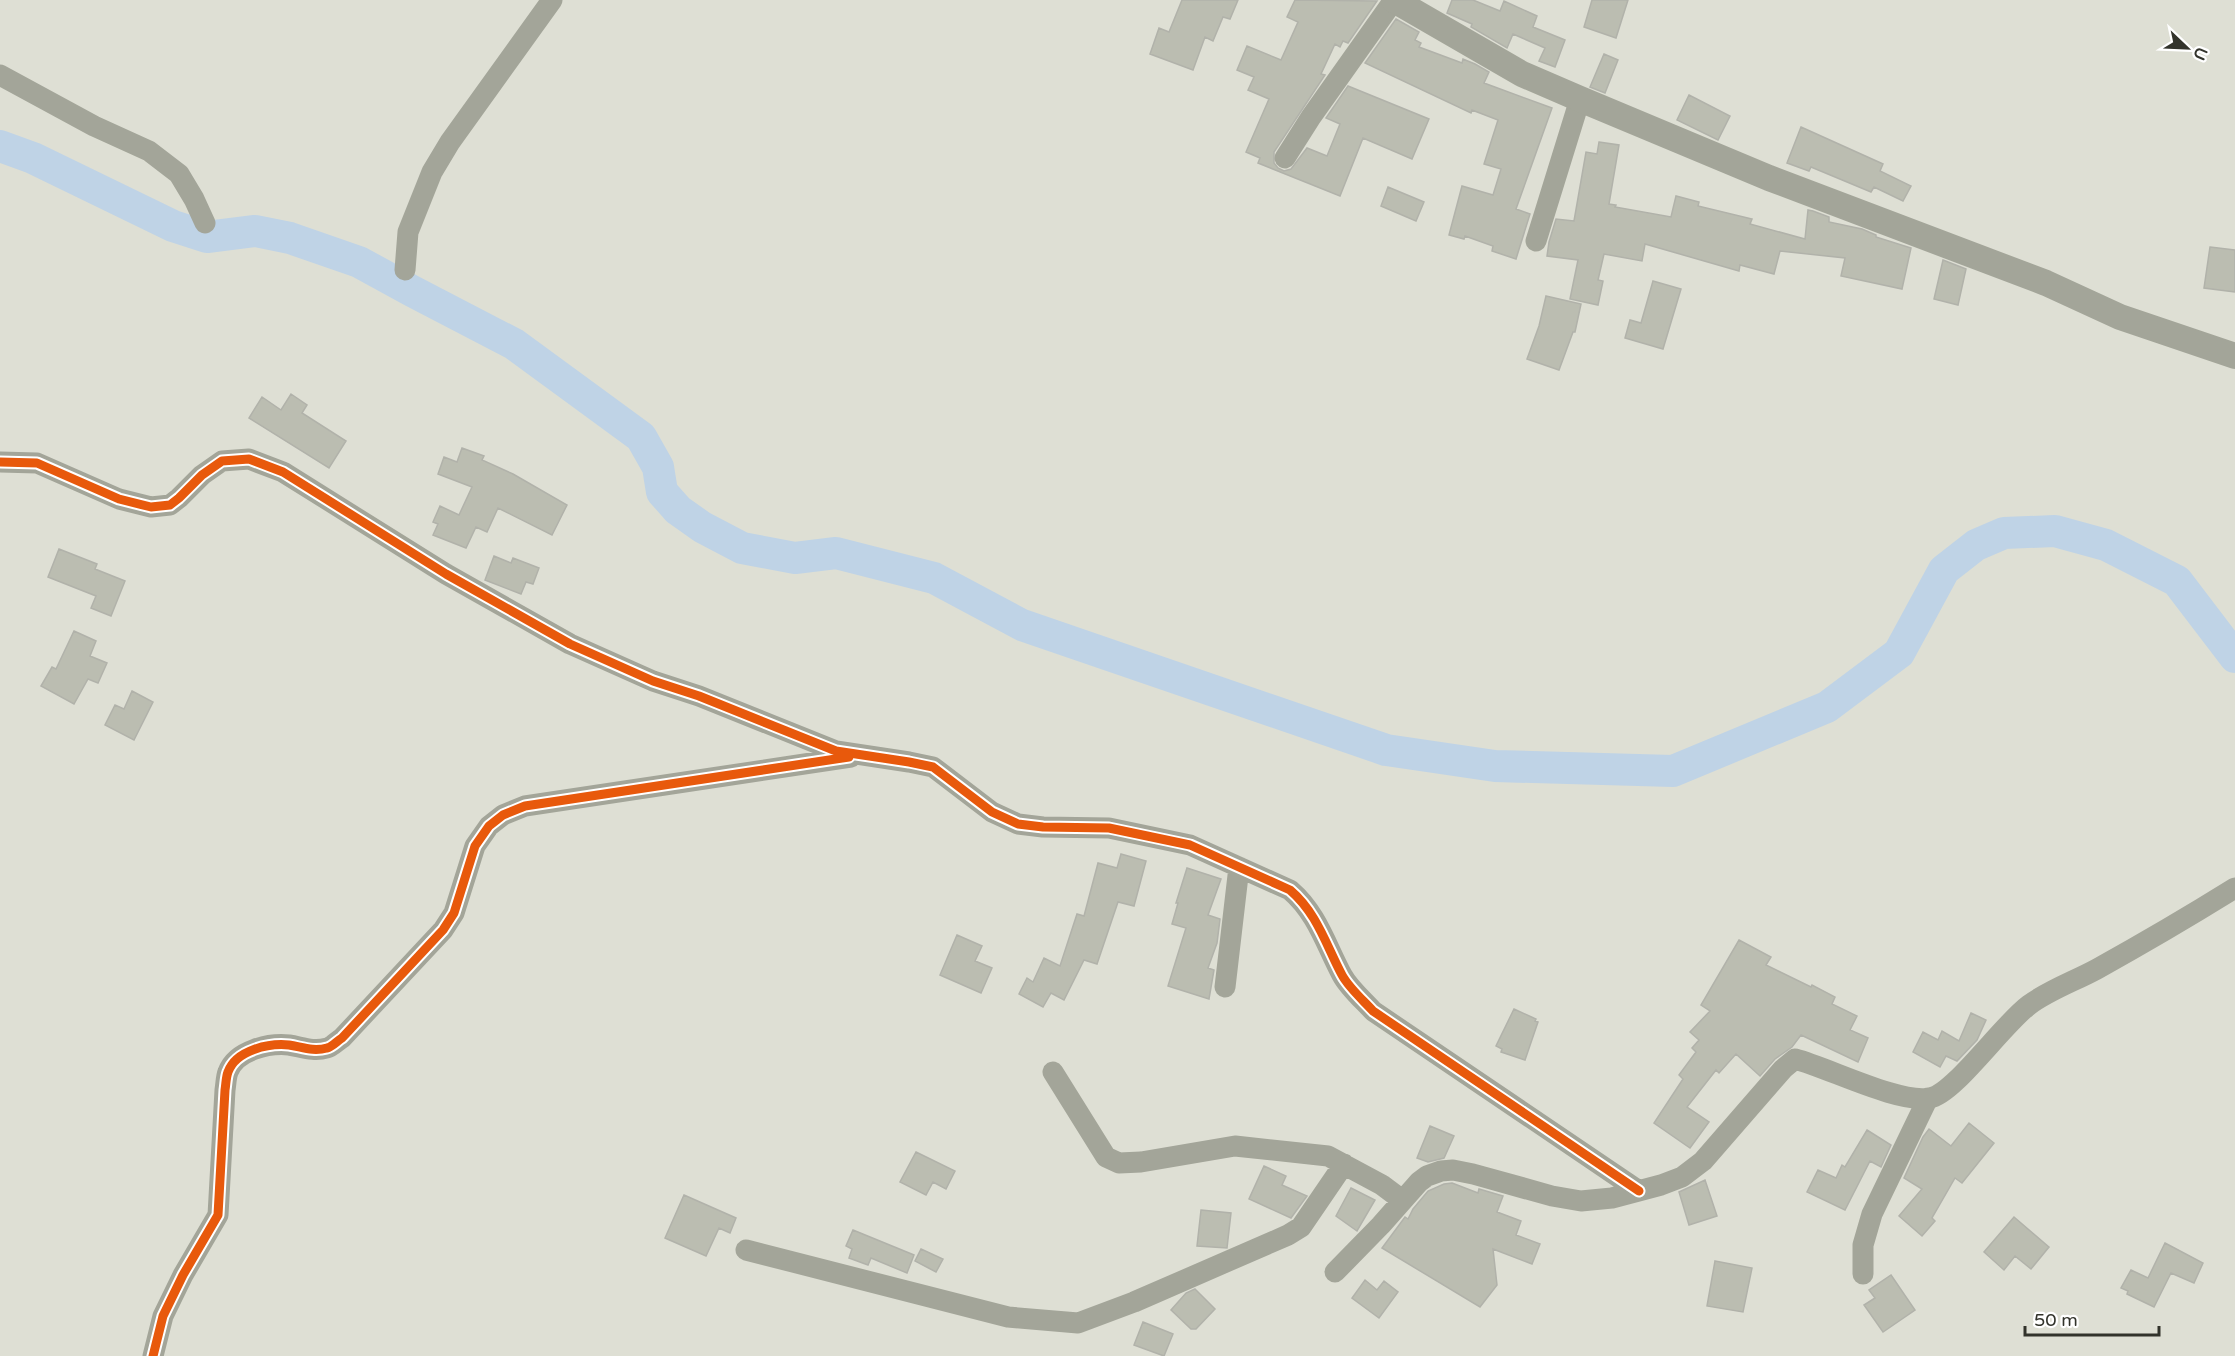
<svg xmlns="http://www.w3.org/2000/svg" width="2235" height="1356" font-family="'Varela Round',sans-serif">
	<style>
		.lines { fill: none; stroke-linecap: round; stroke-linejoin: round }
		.river { stroke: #bfd3e6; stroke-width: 32 }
		.building { fill: #bbbdb1; stroke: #b1b2aa; stroke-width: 1.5 }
		.minor { stroke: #a3a599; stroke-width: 21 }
		.tertiary { stroke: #a3a599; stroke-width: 26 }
		.cycleway-casing { stroke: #fff; stroke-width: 13 }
		.cycleway { stroke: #e8590c; stroke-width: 9 }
	</style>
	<rect width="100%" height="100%" fill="#dedfd4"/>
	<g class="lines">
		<path class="river" d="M0 146 33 158 173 226 207 237 255 231 290 238 359 262 412 291 514 344 641 437 658 467 662 492 678 510 702 527 742 548 795 558 836 553 934 578 1022 625 1386 750 1495 766 1673 771 1827 707 1899 653 1944 570 1976 545 2004 533 2055 531 2106 545 2177 581 2235 657"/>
	</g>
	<path class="building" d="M1182 0H1238L1230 19 1223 17 1213 41 1205 37 1193 70 1150 54 1159 28 1169 32Z
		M1295 0 1377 1 1348 43 1343 41 1340 47 1335 44 1321 74 1325 75 1274 152V163L1278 168 1284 171 1291 169 1307 148 1327 156 1340 124 1326 118 1348 86 1429 119 1412 159 1363 138 1340 196 1258 163 1260 158 1246 152 1269 99 1248 90 1254 77 1237 70 1247 46 1281 60 1298 22 1287 17Z
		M1452 0H1473L1500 11 1504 1 1537 16 1533 27 1565 40 1555 67 1539 61 1545 48 1513 34 1507 48 1471 27 1472 24 1447 13Z
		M1592 0H1628L1616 38 1584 27Z
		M1396 19 1419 32 1415 40 1421 43 1419 47 1462 63 1463 59 1475 64 1489 72 1484 83 1552 108 1516 209 1530 214 1516 259 1492 251 1493 246 1465 236 1464 239 1449 235 1462 186 1493 195 1501 169 1484 164 1498 120 1472 110 1471 113 1365 63Z
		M1604 54 1618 60 1605 93 1590 87Z
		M1689 95 1730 116 1718 140 1677 120Z
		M1801 127 1883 164 1880 171 1911 186 1903 201 1874 187 1871 192 1811 167 1809 171 1787 163Z
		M1599 142 1619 145 1609 204 1616 205 1615 207 1671 217 1676 196 1699 202 1698 206 1752 219 1750 224 1805 239 1808 210 1813 211 1829 217V222L1862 229 1876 235V237L1911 248 1902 289 1841 276 1845 258 1780 251 1774 274 1740 265 1739 271 1645 244 1642 261 1604 254 1598 280 1603 281 1598 305 1570 299 1578 260 1547 256 1549 242 1556 219 1574 221 1586 152 1597 154Z
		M1388 187 1424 202 1416 221 1381 206Z
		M2210 247 2235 250V292L2204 288Z
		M1943 260 1966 269 1958 305 1934 299Z
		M1653 281 1681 289 1663 349 1625 338 1630 320 1641 323Z
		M1546 296 1581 304 1575 332H1573L1559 370 1527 359 1539 326Z
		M291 394 307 405 302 413 346 441 329 468 249 418 262 397 281 410Z
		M462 448 484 456 482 460 513 474 567 505 552 535 498 508 487 532 476 527 466 548 433 535 438 524 433 522 440 506 459 515 472 487 438 474 444 457 457 462Z
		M59 549 97 564 95 569 125 581 111 616 91 608 96 596 48 577Z
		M494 556 511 563 513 558 539 568 533 584 526 582 521 594 485 580Z
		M74 631 96 641 90 656 107 663 98 683 88 679 74 704 41 686 52 667 56 669Z
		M132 691 153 702 134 740 105 725 115 705 124 709Z
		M1121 854 1146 861 1134 906 1118 902 1097 964 1084 960 1064 1000 1051 993 1043 1007 1019 994 1027 978 1033 982 1044 958 1060 966 1077 914 1084 916 1098 863 1117 868Z
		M1187 868 1221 879 1208 915 1220 919 1217 943 1208 968 1214 970 1209 999 1168 986 1186 928 1172 924 1178 903H1176Z
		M957 935 982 946 975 961 992 968 981 993 940 975Z
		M1739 940 1771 957 1766 965 1811 987 1812 985 1835 997 1832 1004 1857 1016 1850 1030 1868 1038 1858 1062 1801 1035 1792 1047 1775 1059 1760 1076 1736 1054 1719 1073 1716 1070 1687 1107 1709 1122 1690 1148 1654 1123 1683 1079 1679 1075 1696 1052 1692 1048 1699 1040 1690 1032 1710 1011 1701 1005Z
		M1514 1009 1536 1019 1535 1021 1538 1022 1525 1060 1501 1052 1502 1049 1496 1046Z
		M1971 1013 1986 1020 1977 1040 1957 1061 1946 1056 1940 1067 1913 1052 1923 1032 1938 1040 1942 1031 1959 1041Z
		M1969 1123 1994 1143 1962 1183 1955 1178 1932 1218 1935 1221 1922 1236 1899 1216 1922 1189 1904 1178 1923 1137 1929 1129 1951 1146Z
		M1430 1126 1454 1136 1444 1158 1428 1162 1417 1158Z
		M1867 1130 1891 1145 1881 1167 1870 1161 1845 1210 1807 1192 1818 1170 1836 1178 1842 1165 1845 1167Z
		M916 1152 955 1171 946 1189 933 1182 926 1195 900 1182Z
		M1264 1166 1286 1176 1282 1185 1307 1196 1291 1218 1249 1199Z
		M1705 1180 1717 1216 1689 1225 1679 1192Z
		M1452 1183 1478 1193 1479 1189 1503 1196 1497 1212 1521 1221 1516 1235 1540 1244 1532 1264 1493 1249 1497 1285 1480 1307 1382 1248 1405 1217 1408 1219 1413 1209 1428 1191 1444 1184Z
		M1351 1188 1375 1200 1357 1231 1336 1216Z
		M684 1195 736 1218 730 1233 719 1228 706 1256 665 1238Z
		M1201 1210 1231 1213 1227 1248 1197 1246Z
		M2014 1217 2049 1247 2031 1269 2015 1256 2004 1270 1984 1252Z
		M853 1230 914 1255 907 1273 871 1258 868 1265 849 1258 852 1249 846 1246Z
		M2165 1243 2203 1263 2194 1283 2171 1273 2154 1307 2127 1294 2128 1291 2121 1288 2131 1270 2148 1278Z
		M921 1249 943 1259 936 1272 915 1261Z
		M1715 1261 1752 1268 1743 1312 1707 1306Z
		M1891 1275 1915 1310 1883 1332 1864 1305 1875 1298 1869 1290Z
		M1365 1280 1377 1290 1384 1281 1398 1292 1379 1318 1352 1298Z
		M1195 1289 1215 1309 1196 1329H1191L1171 1310 1186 1293Z
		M1143 1322 1173 1334 1164 1356 1134 1345Z"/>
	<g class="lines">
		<path class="minor" d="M0 75 94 126 149 151 179 174 194 199 205 223
			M1285 158 1311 117 1394 0
			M1536 241 1580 99
			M405 270 408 232 432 172 450 142 552 0
			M0 462 37 463 119 499 151 507 170 505 179 498 202 475 222 461 249 459 283 472 446 574 570 644 653 681 699 696 836 751 909 762 933 767 992 812 1018 824 1043 827 1109 828 1190 845 1290 890C1317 913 1326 945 1342 975 1349 988 1363 1000 1373 1011L1639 1191
			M1225 987 1239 867
			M1053 1072 1106 1157 1119 1163 1141 1162 1235 1146 1328 1156 1382 1185 1402 1200
			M746 1250 1008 1317 1078 1323 1134 1302 1288 1235 1301 1227 1344 1164
			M1335 1272 1381 1225 1419 1182 1427 1176 1441 1171 1453 1170 1473 1174 1552 1196 1581 1201 1612 1198 1661 1185 1682 1177 1703 1161 1783 1069 1795 1059C1829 1068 1899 1104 1930 1098 1954 1094 2003 1024 2029 1005 2049 990 2075 981 2097 969 2144 943 2190 916 2235 888
			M1863 1274V1245L1872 1214 1928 1098
			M153 1356 163 1316 183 1275 218 1215 225 1090C226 1084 226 1077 228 1072 236 1050 269 1043 289 1045 302 1047 313 1052 327 1048 332 1047 337 1041 342 1038L443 930 454 913 475 846 489 826 503 815 525 806 851 757"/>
		<path class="tertiary" d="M1394 0 1522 74 1580 99 1769 178 2046 283 2120 317 2235 356"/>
		<defs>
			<path id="cycleway" d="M0 462 37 463 119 499 151 507 170 505 179 498 202 475 222 461 249 459 283 472 446 574 570 644 653 681 699 696 836 751 909 762 933 767 992 812 1018 824 1043 827 1109 828 1190 845 1290 890C1317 913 1326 945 1342 975 1349 988 1363 1000 1373 1011L1639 1191
				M153 1356 163 1316 183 1275 218 1215 225 1090C226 1084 226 1077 228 1072 236 1050 269 1043 289 1045 302 1047 313 1052 327 1048 332 1047 337 1041 342 1038L443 930 454 913 475 846 489 826 503 815 525 806 849 757"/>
		</defs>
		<use href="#cycleway" class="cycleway-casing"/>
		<use href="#cycleway" class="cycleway"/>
	</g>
	<g transform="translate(2187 48) rotate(113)" stroke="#ffffff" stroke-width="4.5" paint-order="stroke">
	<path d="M0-4.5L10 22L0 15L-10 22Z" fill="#32332b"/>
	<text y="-9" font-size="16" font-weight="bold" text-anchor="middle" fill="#32332b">U</text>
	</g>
	<path d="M2025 1326v9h134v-9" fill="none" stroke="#32332b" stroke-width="3"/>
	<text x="2034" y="1326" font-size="18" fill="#32332b" stroke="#ffffff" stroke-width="4.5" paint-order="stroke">50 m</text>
</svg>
